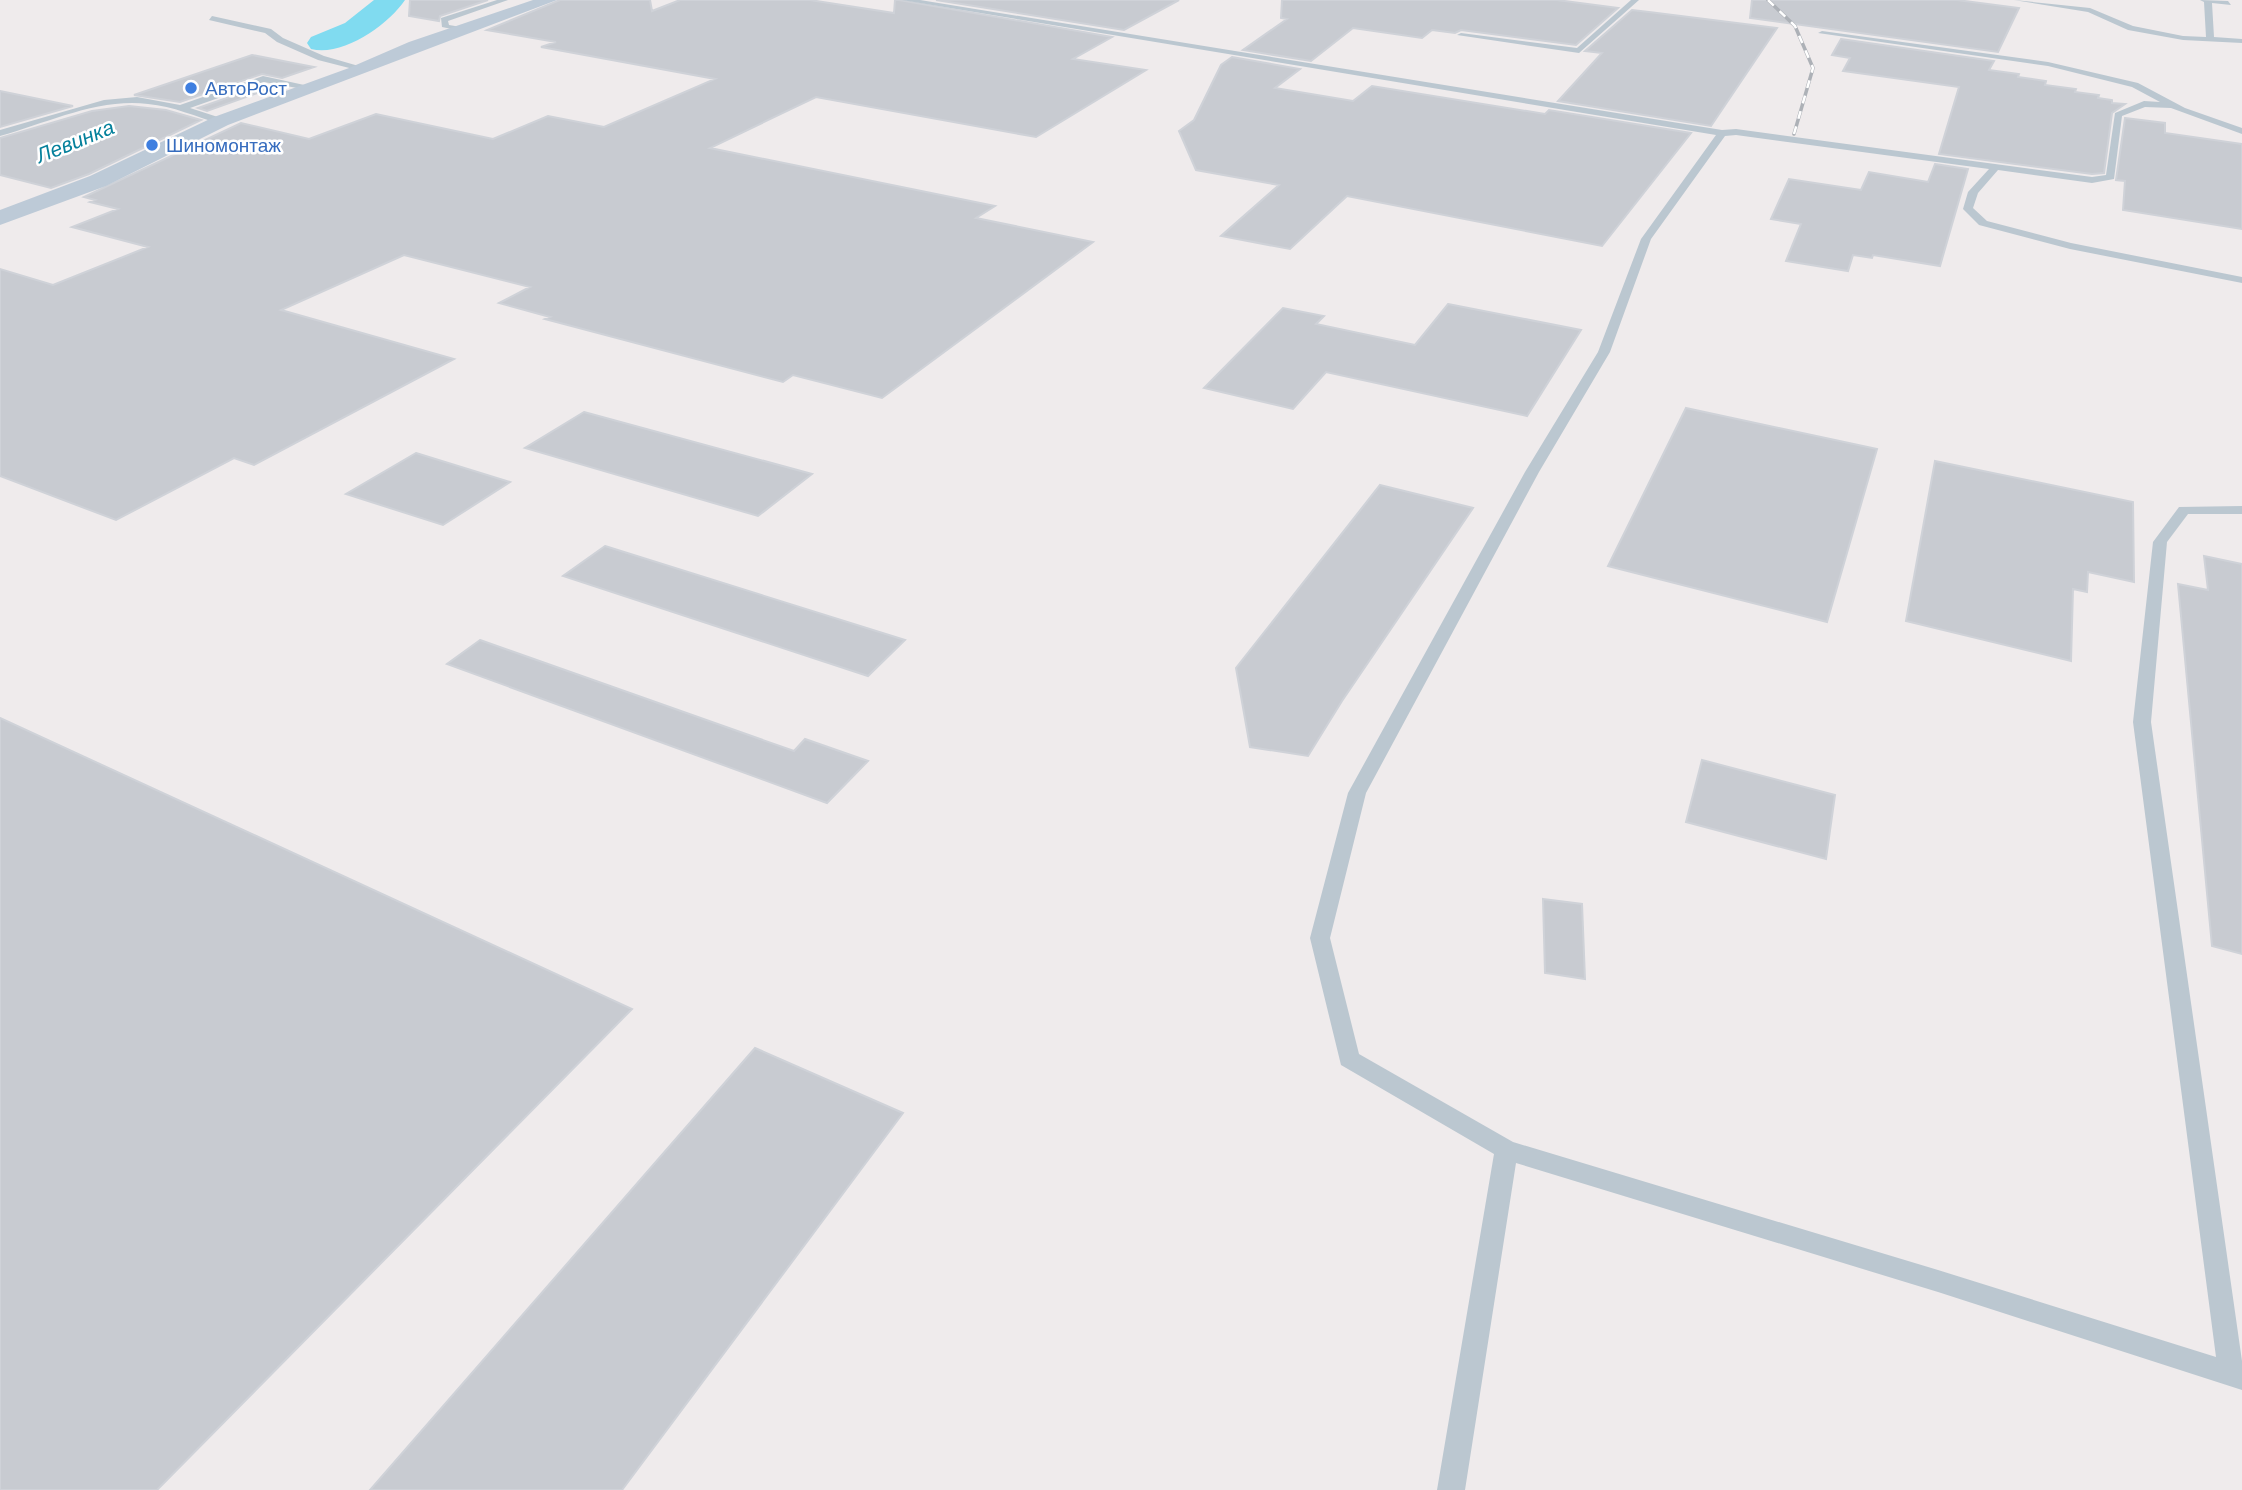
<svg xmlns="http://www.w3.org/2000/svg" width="2242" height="1490" font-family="'Work Sans',sans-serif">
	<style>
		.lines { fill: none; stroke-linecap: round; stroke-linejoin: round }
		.river { fill: #80dbf0; fill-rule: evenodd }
		.building { fill: #c8cbd1; stroke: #cfd2d8; stroke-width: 2 }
		.lane { fill: #bbc7d0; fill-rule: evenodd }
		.secondary { fill: #bdcad7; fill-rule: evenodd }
		.rail-casing { stroke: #adb1b7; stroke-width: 3.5 }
		.rail { stroke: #fff; stroke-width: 2.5; stroke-dasharray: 8; stroke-linecap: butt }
		.shop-dot { fill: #3f7fe0; stroke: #fff; stroke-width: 2.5 }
		.labels { text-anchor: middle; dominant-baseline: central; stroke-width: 5; stroke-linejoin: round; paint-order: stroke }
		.far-shop-label { font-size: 19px; fill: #366cbe; stroke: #fff; text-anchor: start }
		.far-water-label { font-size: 21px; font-style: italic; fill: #05819c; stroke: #fff }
	</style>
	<rect width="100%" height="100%" fill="#efebec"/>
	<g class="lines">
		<path class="river" d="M374 0H405C388 25 343 57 311 49L307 43 311 37 345 23Z"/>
	</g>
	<path class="building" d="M410 0H488L440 16 439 21 409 16Z
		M560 0H650L652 11 680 0H810L894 13 895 0H899L1112 37 1073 59 1146 70 1036 137 816 97 710 148 995 206 976 218 1093 242 882 398 793 375 783 382 545 319 550 317 499 303 530 287 404 255 281 310 454 359 254 465 234 458 116 520 0 476V269L53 285 148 247 72 227 118 209 90 202 95 200 84 197 241 123 309 139 376 114 493 139 548 116 604 127 715 79 541 47 556 42 487 30Z
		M936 0H1179L1124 30Z
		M1282 0H1557L1618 8 1576 45 1461 30 1455 33 1432 30 1422 38 1353 28 1311 61 1243 50 1287 19 1281 18Z
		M1752 0H1957L2019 8 1998 52 1750 18Z
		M1632 10 1649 12 1777 28 1711 126 1558 101 1602 53 1585 51Z
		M1841 39 1994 61 1989 70 2019 74 2018 77 2046 81 2045 85 2076 89 2075 92 2099 95 2098 98 2112 100V103L2125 104 2112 113 2104 173 2092 174 1939 154 1959 87 1843 71 1850 58 1832 55Z
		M252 55 314 67 282 78 262 74 180 102 134 95Z
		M1232 57 1300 69 1275 88 1353 101 1372 86 1545 114 1549 110 1691 133 1602 246 1347 196 1290 249 1221 236 1279 185 1196 170 1179 131 1194 120 1221 65Z
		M264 85 274 87 207 111 198 108Z
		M0 91 73 106 0 127Z
		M129 106 166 110 201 120 89 174 51 188 0 175V138L92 111Z
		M2125 118 2165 123V133L2242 144V229L2123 210 2125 181 2116 180Z
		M1935 164 1968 169 1940 266 1873 255 1872 258 1853 255 1848 271 1786 261 1801 224 1771 219 1789 179 1861 190 1869 172 1928 182Z
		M1448 304 1581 330 1527 416 1326 372 1293 409 1204 388 1283 308 1324 316 1316 324 1415 345Z
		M1686 408 1877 449 1827 622 1608 566Z
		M584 412 812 474 758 516 525 448Z
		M416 453 510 482 443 525 346 494Z
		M1935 461 2133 502 2134 582 2088 572 2087 592 2073 589 2071 661 1906 621Z
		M1380 485 1473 508 1342 701 1308 756 1250 747 1236 668Z
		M605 546 905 640 868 676 563 576Z
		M2204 556 2242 564V954L2212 946 2178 584 2208 590Z
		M480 640 794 751 805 739 868 761 827 803 447 664Z
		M0 718 632 1009 157 1490H0Z
		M1702 760 1835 795 1826 859 1686 822Z
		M1543 899 1582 904 1585 979 1545 973Z
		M755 1048 903 1113 622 1490H370Z"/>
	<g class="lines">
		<path class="lane" d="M497 0H508L448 21 449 25 467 28V32L442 27 441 18Z
			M902 0H920L1722 130 1736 129 2092 177 2106 175 2115 113 2144 101 2160 102 2132 87 2048 66 1818 33 1822 31 2048 62 2138 83 2185 108 2242 128V134L2171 108 2145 107 2122 116 2114 179 2092 183 1998 170 1978 193 1973 208 1987 221 2071 243 2242 277V283L2070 249 1979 225 1963 209 1968 192 1989 169 1736 135 1725 136 1651 239 1610 352 1539 472 1366 793 1330 938 1359 1054 1513 1142 1938 1270 2216 1357 2133 722 2153 542 2179 507 2242 506V514H2188L2167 542 2151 722 2242 1361V1390L1938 1292 1516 1163 1465 1490H1437L1494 1154 1341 1065 1310 938 1348 793 1525 472 1598 352 1641 239 1716 135Z
			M1631 0H1639L1579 53 1457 35 1461 33 1577 48Z
			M2014 0 2090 8 2133 26 2183 36 2206 37 2204 2 2200 0 2228 1 2231 5 2212 3 2214 37 2242 39V43L2183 40 2128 30 2088 12Z
			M212 16 271 29 283 38 324 56 369 69 365 72 318 60 277 42 265 33 209 20Z
			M263 76 318 88 314 91 264 82 190 108 224 119V123L221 124C196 117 173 106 148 104 97 98 48 123 0 136V130L104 100 137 97 180 105Z"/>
		<path class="secondary" d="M533 0H557L228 125 106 186 0 225V210L90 176 214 117 349 68 409 42Z"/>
		<defs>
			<path id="rail" d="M1768 0 1795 26 1813 68 1794 134"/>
		</defs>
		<use href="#rail" class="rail-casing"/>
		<use href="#rail" class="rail"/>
	</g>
	<g class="shop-dot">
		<circle cx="191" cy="88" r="7"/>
		<circle cx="152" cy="145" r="7"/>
	</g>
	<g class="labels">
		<g class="far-shop-label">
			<text x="205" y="88">АвтоРост</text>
			<text x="166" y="145">Шиномонтаж</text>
		</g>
		<g class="far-water-label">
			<text transform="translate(75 141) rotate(-22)">Левинка</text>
		</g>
	</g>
</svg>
